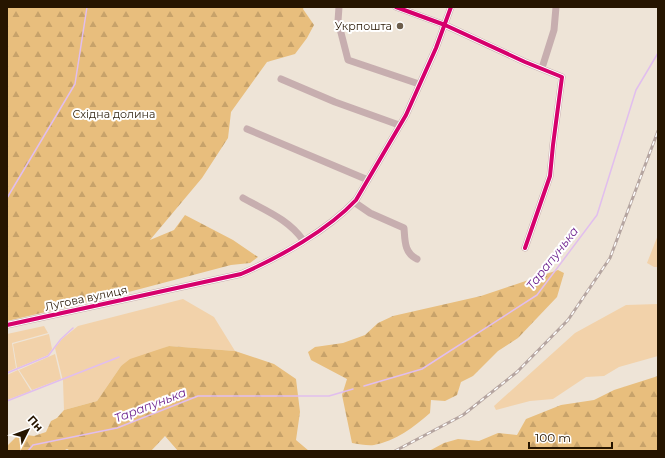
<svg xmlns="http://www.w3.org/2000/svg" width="665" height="458" font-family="Montserrat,sans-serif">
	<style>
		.green { fill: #f2d2aa }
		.forest { fill: url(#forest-firs) }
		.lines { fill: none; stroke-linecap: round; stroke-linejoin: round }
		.stream { stroke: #e1beee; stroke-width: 1.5 }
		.minor { stroke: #c7aeaf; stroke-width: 7 }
		.rail-casing { stroke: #b5a5a0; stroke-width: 3 }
		.rail { stroke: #fff; stroke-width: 1.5; stroke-dasharray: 4.5; stroke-linecap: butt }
		.cycleway-casing { stroke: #fff; stroke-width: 6 }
		.cycleway { stroke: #d6006c; stroke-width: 4 }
		.poi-dot { fill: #6c5d4b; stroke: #fff; stroke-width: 1.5 }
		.labels { text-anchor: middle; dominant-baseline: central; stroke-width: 4; stroke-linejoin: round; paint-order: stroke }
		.poi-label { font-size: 11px; fill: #261500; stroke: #fff; text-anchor: end }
		.park-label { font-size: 11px; fill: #342716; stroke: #fff }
		.street-label { font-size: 11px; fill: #261500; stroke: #fff }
		.water-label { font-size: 12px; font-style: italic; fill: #6c218e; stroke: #fff }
	</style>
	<defs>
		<pattern id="forest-firs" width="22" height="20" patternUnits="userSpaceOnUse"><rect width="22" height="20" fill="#e8be7d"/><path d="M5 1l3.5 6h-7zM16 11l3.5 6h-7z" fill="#c7a26a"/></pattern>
	</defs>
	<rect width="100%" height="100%" fill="#eee4d7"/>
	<path class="green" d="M658 235V267H654L647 263Z
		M183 299 214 317 235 351 169 346 121 366 97 401 64 410 63 381 55 348 62 339 78 326Z
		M658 304V356L619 367 604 376 586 377 553 399 530 401 496 410 494 406 575 333 626 305Z
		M44 326 48 333 12 343 16 368 7 372V334Z
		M49 334 52 349 48 355 17 368 13 344Z
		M55 354 61 379 32 390 19 370Z
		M18 370 31 391 7 400V375Z"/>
	<path class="forest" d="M7 7H304L303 9 314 25 307 38 295 54 267 62 231 112 228 138 202 178 150 240 174 230 185 215 233 240 258 257 250 263 231 265 121 294 116 287 110 297 7 321Z
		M558 270 564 273 557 297 518 338 498 351 473 376 461 382 457 395 445 401 431 400 430 413C414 427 396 441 374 445 368 446 359 444 352 443L342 395 347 379 311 360 308 352 315 347 343 343 365 335 378 323 393 316 481 296Z
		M169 346 235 351 274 364 296 379 300 412 296 440 309 451H178L165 436 151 451H71L67 449 63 451H7V446L19 434 34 436 46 432 51 421 57 418 64 410 97 401 121 366 130 359Z
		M658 376V451H429L444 443 458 439 479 441 498 433 517 435 526 419 561 405 594 400 614 390Z"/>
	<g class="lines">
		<path class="stream" d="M7 198 75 84 87 7
			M7 373 48 356 61 339 73 328
			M364 386 422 369 537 295 597 215 636 90 658 53
			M7 401 119 357
			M28 451 33 445 117 428 198 396H329L353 389"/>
		<path class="minor" d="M339 7 338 21 348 60 419 84
			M396 7 445 25 525 62 562 77 553 145 550 176 525 248
			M542 68 554 30 556 7
			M281 79 335 102 399 125
			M247 129 368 180
			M243 198C266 211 288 219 303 240
			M354 202 370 213 404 228C405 240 404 253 417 259
			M7 325 241 274C280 257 328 230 356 200L406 115 436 48 451 7"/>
		<defs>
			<path id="rail" d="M395 451 463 415 517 372 568 320 610 258 658 131"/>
		</defs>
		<use href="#rail" class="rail-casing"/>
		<use href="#rail" class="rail"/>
		<defs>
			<path id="cycleway" d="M396 7 445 25 525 62 562 77 553 145 550 176 525 248
				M7 325 241 274C280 257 328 230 356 200L406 115 436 48 451 7"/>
		</defs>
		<use href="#cycleway" class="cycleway-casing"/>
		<use href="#cycleway" class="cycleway"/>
	</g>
	<circle class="poi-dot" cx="400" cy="26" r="4"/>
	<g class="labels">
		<g class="poi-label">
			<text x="392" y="26">Укрпошта</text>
		</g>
		<g class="park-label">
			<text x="114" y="114">Східна долина</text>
		</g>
		<g class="street-label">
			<text transform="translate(86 298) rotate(-12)">Лугова вулиця</text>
		</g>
		<g class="water-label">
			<text transform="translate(552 258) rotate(-52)">Тарапунька</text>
			<text transform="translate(150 405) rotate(-21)">Тарапунька</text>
		</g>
	</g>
	<rect width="665" height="458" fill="none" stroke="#261500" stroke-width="16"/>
	<g transform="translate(28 430) rotate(48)" stroke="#ffffff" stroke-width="3" paint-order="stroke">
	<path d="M0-3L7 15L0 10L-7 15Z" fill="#261500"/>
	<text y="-6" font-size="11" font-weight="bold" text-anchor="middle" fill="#261500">Пн</text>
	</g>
	<path d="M529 442v6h83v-6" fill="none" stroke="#261500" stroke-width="2"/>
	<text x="535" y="442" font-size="12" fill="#261500" stroke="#ffffff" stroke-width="3" paint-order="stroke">100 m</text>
</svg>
